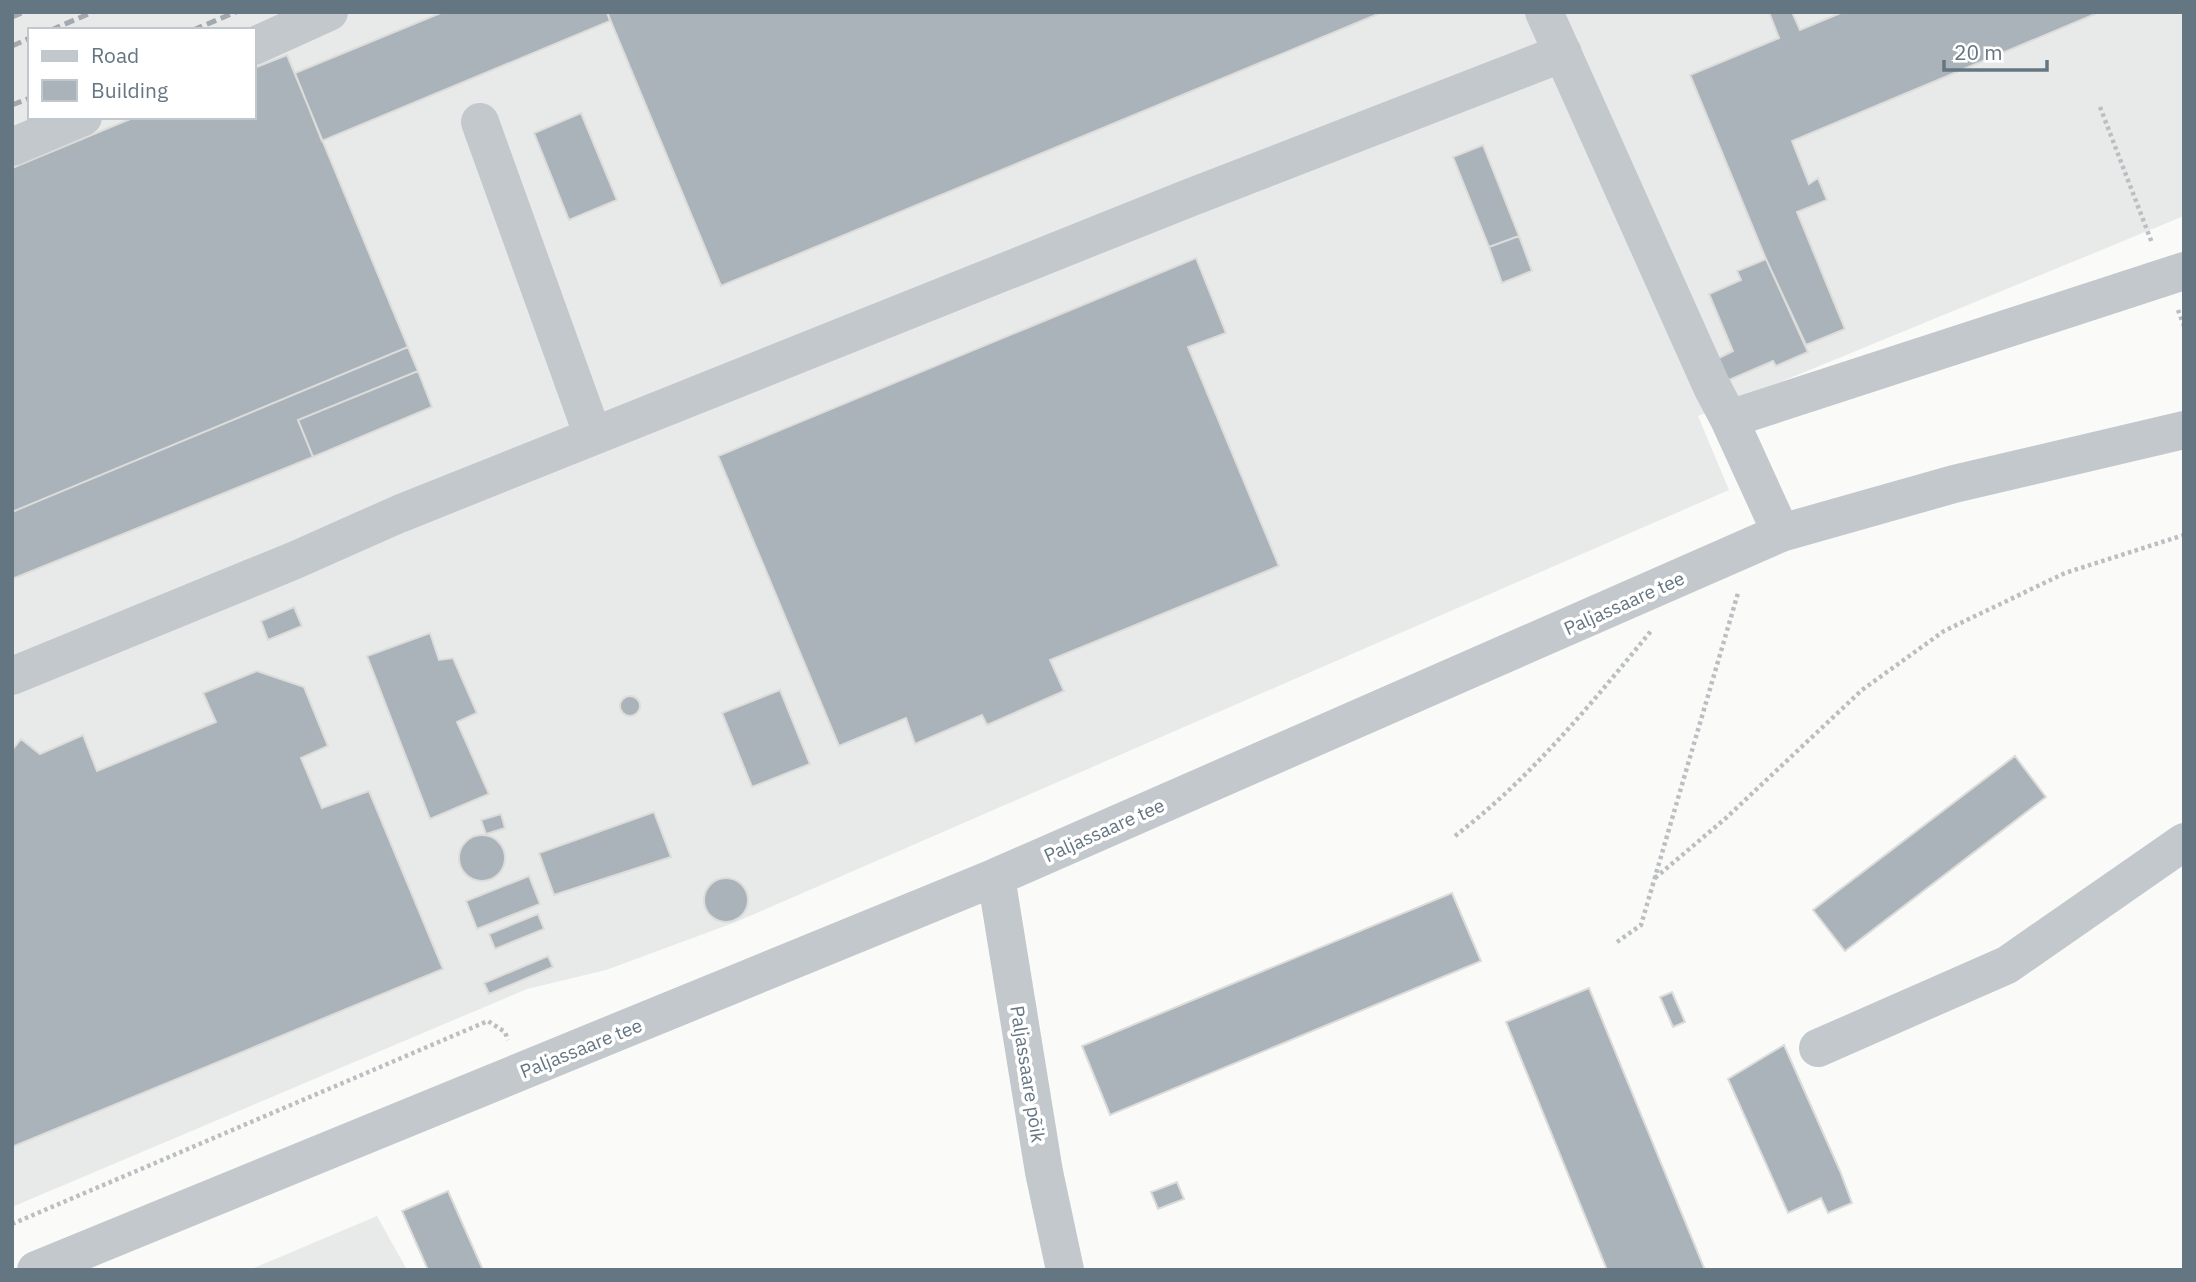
<svg xmlns="http://www.w3.org/2000/svg" width="2196" height="1282" font-family="'IBM Plex Sans',sans-serif">
	<style>
		.built { fill: #e8e9e9; fill-rule: evenodd }
		.building { fill: #aab3b9; stroke: #dcdcda; stroke-width: 2 }
		.lines { fill: none; stroke-linecap: round; stroke-linejoin: round }
		.path { stroke: #bbbfc2; stroke-width: 4.5; stroke-dasharray: 3.5 3.5; stroke-linecap: butt }
		.minor { stroke: #c3c8cc; stroke-width: 38 }
		.rail { stroke: #a2aab0; stroke-width: 5; stroke-dasharray: 10 5; stroke-linecap: butt }
		.labels { text-anchor: middle; dominant-baseline: central; stroke-width: 7; stroke-linejoin: round; paint-order: stroke }
		.street-label { font-size: 19px; fill: #657683; stroke: #fff }
	</style>
	<rect width="100%" height="100%" fill="#fafaf8"/>
	<path class="built" d="M12 12H2184V216L1698 416 1729 490 736 922 606 970 527 989 12 1207ZM30 30H254V117H30Z
		M377 1216 407 1270H249Z"/>
	<path class="building" d="M443 12H607L610 21 322 141 295 73Z
		M607 12H1383L721 286Z
		M1769 12H1792L1800 30 1843 12H2100L1792 141 1809 184 1818 178 1827 200 1797 212 1845 329 1806 345 1766 259 1690 75 1779 38Z
		M287 55 408 347 12 512V168L135 117H254V68Z
		M581 113 617 200 569 220 534 133Z
		M1483 145 1519 236 1489 247 1453 157Z
		M1519 236 1532 271 1502 283 1489 247Z
		M1196 258 1226 333 1188 347 1279 566 1050 660 1064 691 987 725 982 715 915 744 906 718 839 746 718 456Z
		M1766 259 1808 352 1776 366 1773 361 1729 380 1715 360 1733 351 1709 294 1741 280 1737 271Z
		M408 347 418 371 298 420 313 457 12 579V512Z
		M418 371 432 407 313 457 298 420Z
		M294 607 302 626 268 640 261 621Z
		M430 633 439 660 453 658 477 713 457 722 489 794 430 819 367 656Z
		M257 671 304 687 328 746 301 758 322 808 369 791 443 969 12 1147V750L21 739 40 754 83 735 97 771 216 722 203 693Z
		M780 690 810 764 752 787 722 713Z
		M620 706a10 10 0 1 1 20 0a10 10 0 1 1-20 0Z
		M2015 756 2046 797 1845 951 1813 910Z
		M654 812 671 857 554 895 539 853Z
		M501 814 505 828 486 834 481 820Z
		M459 858a23 23 0 1 1 46 0a23 23 0 1 1-46 0Z
		M529 876 540 904 477 929 466 901Z
		M704 900a22 22 0 1 1 44 0a22 22 0 1 1-44 0Z
		M1452 893 1481 961 1110 1115 1082 1046Z
		M538 914 544 929 495 949 489 934Z
		M548 956 553 967 489 994 484 983Z
		M1589 988 1705 1270H1607L1506 1022Z
		M1672 992 1685 1022 1673 1027 1660 997Z
		M1784 1045 1840 1171 1852 1203 1828 1213 1821 1198 1788 1213 1728 1079Z
		M1177 1182 1184 1199 1158 1209 1151 1192Z
		M448 1191 483 1270H428L402 1211Z"/>
	<g class="lines">
		<path class="path" d="M2100 107 2152 243
			M2178 310 2184 326
			M1455 836C1530 779 1591 704 1651 631
			M1655 878 1726 818 1862 690 1944 631 2065 573 2184 535
			M1617 942 1641 925 1738 593
			M12 1224 488 1021 505 1032 508 1040"/>
		<path class="minor" d="M1544 12 1712 387 1729 419 1781 533
			M254 46 329 12
			M480 122 593 436
			M12 147 83 117
			M1729 419 2184 271
			M12 676 293 561 399 514 1189 198 1563 53
			M996 877 1044 1172 1065 1270
			M1818 1048 2007 965 2184 842
			M36 1270 996 877 1781 533 1954 484 2184 430"/>
		<path class="rail" d="M12 17 24 12
			M51 30 93 12
			M193 30 236 12
			M12 46 30 38
			M12 105 30 98"/>
	</g>
	<g class="labels">
		<g class="street-label">
			<text transform="translate(1624 603) rotate(-24)">Paljassaare tee</text>
			<text transform="translate(1104 830) rotate(-24)">Paljassaare tee</text>
			<text transform="translate(581 1048) rotate(-22)">Paljassaare tee</text>
			<text transform="translate(1028 1074) rotate(81)">Paljassaare põik</text>
		</g>
	</g>
	<rect width="2196" height="1282" fill="none" stroke="#657683" stroke-width="28"/>
	<rect x="28" y="28" width="228" height="91" fill="#ffffff" stroke="#c1c8cd" stroke-width="2"/>
	<rect x="42" y="51" width="35" height="10" fill="#c3c8cc" stroke="#c1c8cd" stroke-width="2"/>
	<text x="91" y="63" font-size="21" fill="#657683">Road</text>
	<rect x="42" y="80" width="35" height="21" fill="#aab3b9" stroke="#c1c8cd" stroke-width="2"/>
	<text x="91" y="98" font-size="21" fill="#657683">Building</text>
	<path d="M1944 60v10h103v-10" fill="none" stroke="#657683" stroke-width="3.5"/>
	<text x="1954" y="60" font-size="21" fill="#657683" stroke="#ffffff" stroke-width="5" paint-order="stroke">20 m</text>
</svg>
